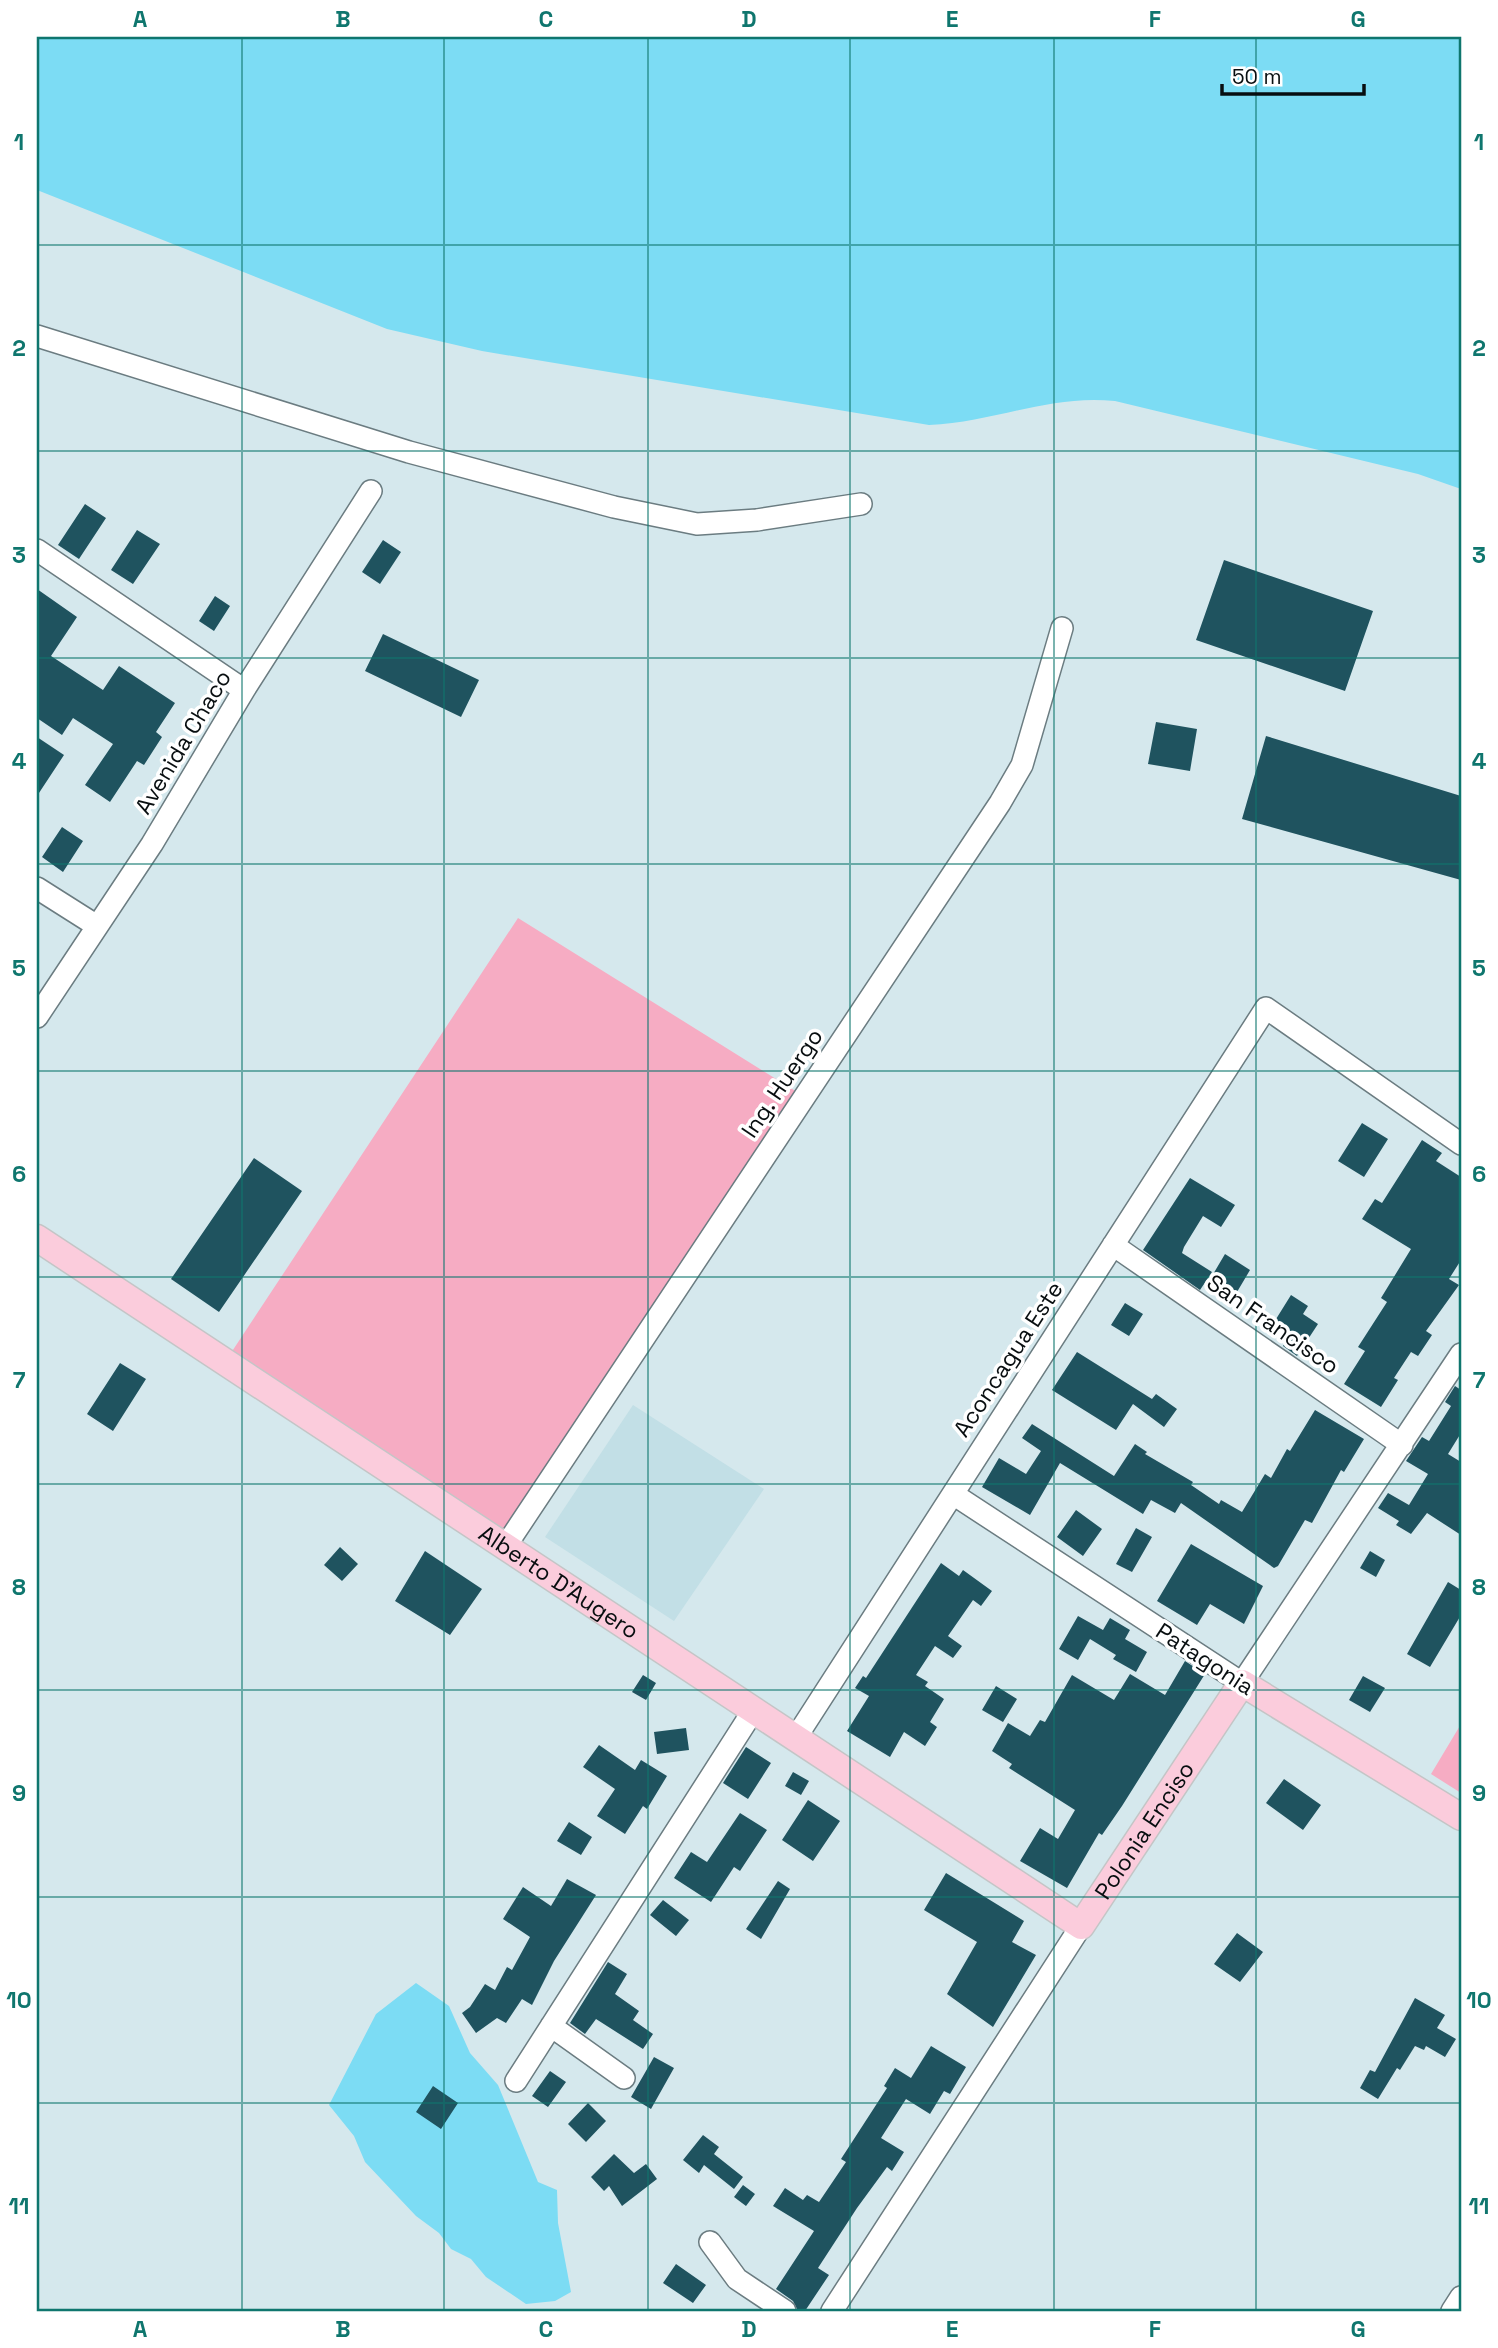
<svg xmlns="http://www.w3.org/2000/svg" width="1498" height="2348" font-family="'Space Grotesk',sans-serif">
	<style>
		.built { fill: #c2dfe6 }
		.green { fill: #f6acc3 }
		.water { fill: #7cdcf4 }
		.building { fill: #1f535f }
		.lines { fill: none; stroke-linecap: round; stroke-linejoin: round }
		.minor-casing { stroke: #6b7c81; stroke-width: 24 }
		.major-casing { stroke: #c4c5c6; stroke-width: 29 }
		.minor { stroke: #fff; stroke-width: 21 }
		.major { stroke: #fbccdc; stroke-width: 26 }
		.grid { fill: none; stroke: #0f766e; stroke-width: 2; stroke-opacity: 0.55 }
		.labels { text-anchor: middle; dominant-baseline: central; stroke-width: 7; stroke-linejoin: round; paint-order: stroke }
		.street-label { font-size: 23px; fill: #080e10; stroke: #fff }
		.neatline { fill: none; stroke: #0f766e; stroke-width: 2.5 }
		.grid-label { font-size: 23px; text-anchor: middle; font-weight: bold; fill: #0f766e }
	</style>
	<rect width="100%" height="100%" fill="#d5e8ed"/>
	<path class="built" d="M633 1405 764 1489 674 1621 545 1537Z"/>
	<path class="green" d="M518 918 805 1097 505 1547 225 1362Z
		M1461 1724V1793L1431 1774Z"/>
	<path class="water" d="M37 37H1461V489L1418 474 1115 401C1050 394 995 422 929 425L482 351 387 329 37 190Z
		M416 1983 449 2006 470 2053 498 2085 538 2182 557 2190 558 2223 571 2292 555 2301 526 2304 486 2277 471 2259 451 2249 439 2233 416 2216 365 2162 354 2136 329 2105 376 2014Z"/>
	<path class="building" d="M85 504 106 518 79 559 58 545Z
		M137 530 160 544 133 584 111 570Z
		M383 540 401 552 380 584 362 572Z
		M1224 560 1373 611 1345 691 1196 640Z
		M37 589 77 617 51 656 103 690 119 666 175 703 156 732 162 737 144 765 137 761 110 802 85 785 113 744 73 718 62 735 37 718Z
		M215 596 230 606 214 631 199 621Z
		M383 634 479 680 461 717 365 671Z
		M1156 722 1197 729 1190 771 1148 764Z
		M1266 736 1461 796V880L1242 819Z
		M37 737 64 755 37 796Z
		M62 827 83 841 63 872 42 857Z
		M1362 1123 1388 1139 1364 1177 1338 1161Z
		M1422 1140 1442 1153 1436 1161 1461 1177V1260L1449 1279 1459 1285 1426 1331 1432 1335 1418 1356 1411 1352 1394 1378 1398 1380 1381 1407 1344 1384 1365 1351 1358 1347 1387 1302 1381 1298 1411 1249 1362 1219 1375 1199 1382 1203Z
		M254 1158 302 1191 219 1312 171 1279Z
		M1190 1178 1235 1205 1221 1227 1203 1216 1184 1247 1182 1253 1212 1272 1200 1290 1143 1250Z
		M1225 1254 1250 1270 1237 1292 1212 1276Z
		M1291 1295 1308 1306 1303 1314 1318 1324 1297 1356 1283 1346 1285 1343 1268 1332Z
		M1125 1303 1143 1314 1129 1336 1111 1325Z
		M1077 1352 1152 1399 1156 1394 1177 1409 1164 1427 1133 1404 1116 1430 1052 1390Z
		M120 1363 146 1379 113 1431 87 1414Z
		M1455 1386 1461 1390V1433L1448 1454 1461 1462V1535L1427 1513 1411 1534 1396 1525 1399 1521 1378 1508 1388 1493 1409 1505 1428 1474 1406 1461 1422 1437 1429 1441 1451 1406 1445 1402Z
		M1315 1410 1364 1439 1344 1472 1341 1470 1312 1523 1305 1520 1278 1566 1274 1568 1181 1503 1175 1513 1151 1500 1143 1514 1060 1463 1030 1515 982 1487 999 1458 1026 1474 1041 1451 1022 1438 1032 1424 1114 1476 1135 1444 1147 1452 1145 1454 1193 1482 1191 1485 1219 1504 1221 1500 1242 1512 1265 1474 1271 1478 1287 1449 1290 1451Z
		M1076 1510 1102 1529 1083 1556 1057 1537Z
		M1136 1528 1152 1537 1132 1572 1116 1564Z
		M1191 1544 1263 1586 1244 1624 1210 1604 1197 1625 1157 1601Z
		M340 1547 358 1564 342 1581 324 1565Z
		M425 1551 482 1589 450 1635 395 1601Z
		M1370 1551 1385 1560 1376 1577 1360 1568Z
		M941 1563 959 1576 963 1570 992 1591 981 1606 973 1600 948 1636 962 1646 953 1658 935 1646 916 1675 928 1682 925 1686 944 1699 930 1722 937 1727 925 1746 904 1732 890 1757 847 1731 869 1696 855 1688 863 1676 866 1678Z
		M1448 1582 1461 1590V1615L1430 1667 1407 1654Z
		M1078 1616 1103 1630 1110 1618 1130 1630 1125 1639 1147 1652 1136 1672 1113 1659 1116 1655 1090 1639 1078 1660 1059 1649Z
		M1185 1661 1205 1674 1122 1806 1102 1835 1099 1833 1067 1888 1020 1861 1040 1828 1058 1839 1075 1810 1009 1768 1012 1764 992 1751 1008 1723 1030 1736 1040 1720 1045 1722 1072 1675 1114 1700 1130 1674 1165 1695Z
		M643 1675 656 1683 646 1700 632 1692Z
		M1363 1676 1385 1688 1370 1712 1349 1700Z
		M996 1686 1017 1699 1003 1722 982 1710Z
		M686 1728 689 1750 657 1754 654 1732Z
		M599 1745 635 1770 641 1760 667 1776 647 1809 643 1806 625 1834 597 1816 615 1789 583 1767Z
		M746 1747 771 1763 748 1799 723 1783Z
		M793 1772 809 1781 801 1795 785 1786Z
		M1284 1779 1321 1805 1303 1830 1266 1803Z
		M808 1800 840 1821 813 1861 782 1840Z
		M740 1813 767 1830 740 1871 734 1867 711 1902 674 1878 691 1852 707 1862Z
		M569 1822 592 1837 581 1855 557 1841Z
		M946 1873 1024 1921 1012 1942 1036 1955 993 2027 947 1994 977 1942 924 1910Z
		M567 1879 596 1895 554 1961 532 2005 522 1999 506 2023 497 2018 476 2033 462 2013 470 2007 485 1984 495 1990 507 1967 512 1970 530 1937 503 1919 523 1887 551 1906Z
		M778 1881 790 1889 761 1939 746 1929Z
		M663 1900 689 1920 676 1936 650 1915Z
		M1237 1933 1263 1952 1240 1982 1214 1964Z
		M608 1962 627 1974 615 1994 639 2011 633 2020 653 2034 643 2049 596 2019 585 2034 570 2023Z
		M1415 1998 1445 2015 1437 2028 1456 2039 1445 2057 1426 2046 1424 2050 1415 2046 1400 2070 1397 2068 1378 2099 1360 2088 1370 2070 1375 2072Z
		M931 2046 966 2067 950 2094 944 2091 930 2114 906 2099 881 2138 904 2152 892 2171 887 2167 857 2208 818 2268 829 2275 805 2311H798L793 2301 776 2289 814 2231 773 2206 785 2188 803 2200 807 2195 819 2202 846 2162 841 2159 887 2088 884 2086 895 2068 911 2078Z
		M654 2057 674 2068 651 2109 631 2097Z
		M550 2071 566 2082 548 2107 532 2096Z
		M433 2086 458 2103 441 2129 416 2112Z
		M588 2103 606 2121 586 2142 568 2124Z
		M703 2135 719 2147 714 2154 743 2177 734 2189 704 2165 699 2173 683 2160Z
		M614 2154 634 2173 646 2164 657 2179 622 2206 609 2186 604 2191 591 2177Z
		M743 2185 755 2194 746 2206 734 2197Z
		M676 2264 706 2285 693 2303 663 2283Z"/>
	<g class="lines">
		<defs>
			<path id="minor" d="M37 336 409 452 614 507 697 524 757 520 861 504
				M37 550 244 690
				M37 888 97 926
				M37 1017 152 844 244 690 371 491
				M1113 1245 1402 1445
				M953 1494 1242 1683 1461 1354
				M505 1547 1000 803 1022 765 1062 628
				M795 1739 1266 1008 1461 1144
				M551 2026 624 2078
				M516 2081 753 1711
				M710 2242 737 2279 785 2311
				M832 2311 1081 1926
				M1452 2311 1461 2297"/>
			<g id="major">
				<path id="s1" d="M37 1238 1081 1926 1242 1683 1461 1817"/>
			</g>
		</defs>
		<use href="#minor" class="minor-casing"/>
		<use href="#major" class="major-casing"/>
		<use href="#minor" class="minor"/>
		<use href="#major" class="major"/>
	</g>
	<path class="grid" d="M242 37V2311M444 37V2311M648 37V2311M850 37V2311M1054 37V2311M1256 37V2311M37 245H1461M37 451H1461M37 658H1461M37 864H1461M37 1071H1461M37 1277H1461M37 1484H1461M37 1690H1461M37 1897H1461M37 2103H1461"/>
	<g class="labels">
		<g class="street-label">
			<text transform="translate(183 742) rotate(-59)">Avenida Chaco</text>
			<text transform="translate(782 1083) rotate(-56)">Ing. Huergo</text>
			<text transform="translate(1273 1324) rotate(35)">San Francisco</text>
			<text transform="translate(1008 1359) rotate(-57)">Aconcagua Este</text>
			<text stroke="none"><textPath href="#s1" startOffset="625">Alberto D'Augero</textPath></text>
			<text transform="translate(1205 1659) rotate(33)">Patagonia</text>
			<text stroke="none"><textPath href="#s1" startOffset="1365">Polonia Enciso</textPath></text>
		</g>
	</g>
	<rect width="1498" height="2348" fill="none" stroke="#ffffff" stroke-width="77"/>
	<path d="M1222 84v10h142v-10" fill="none" stroke="#080e10" stroke-width="3.5"/>
	<text x="1232" y="84" font-size="21" fill="#080e10" stroke="#ffffff" stroke-width="5" paint-order="stroke">50 m</text>
	<rect x="38" y="38" width="1422" height="2272" class="neatline"/>
	<g class="grid-label">
		<text x="140" y="27">A</text>
		<text x="343" y="27">B</text>
		<text x="546" y="27">C</text>
		<text x="749" y="27">D</text>
		<text x="952" y="27">E</text>
		<text x="1155" y="27">F</text>
		<text x="1358" y="27">G</text>
		<text x="19" y="150">1</text>
		<text x="1479" y="150">1</text>
		<text x="19" y="356">2</text>
		<text x="1479" y="356">2</text>
		<text x="19" y="563">3</text>
		<text x="1479" y="563">3</text>
		<text x="19" y="769">4</text>
		<text x="1479" y="769">4</text>
		<text x="19" y="976">5</text>
		<text x="1479" y="976">5</text>
		<text x="19" y="1182">6</text>
		<text x="1479" y="1182">6</text>
		<text x="19" y="1388">7</text>
		<text x="1479" y="1388">7</text>
		<text x="19" y="1595">8</text>
		<text x="1479" y="1595">8</text>
		<text x="19" y="1801">9</text>
		<text x="1479" y="1801">9</text>
		<text x="19" y="2008">10</text>
		<text x="1479" y="2008">10</text>
		<text x="19" y="2214">11</text>
		<text x="1479" y="2214">11</text>
		<text x="140" y="2337">A</text>
		<text x="343" y="2337">B</text>
		<text x="546" y="2337">C</text>
		<text x="749" y="2337">D</text>
		<text x="952" y="2337">E</text>
		<text x="1155" y="2337">F</text>
		<text x="1358" y="2337">G</text>
	</g>
</svg>
